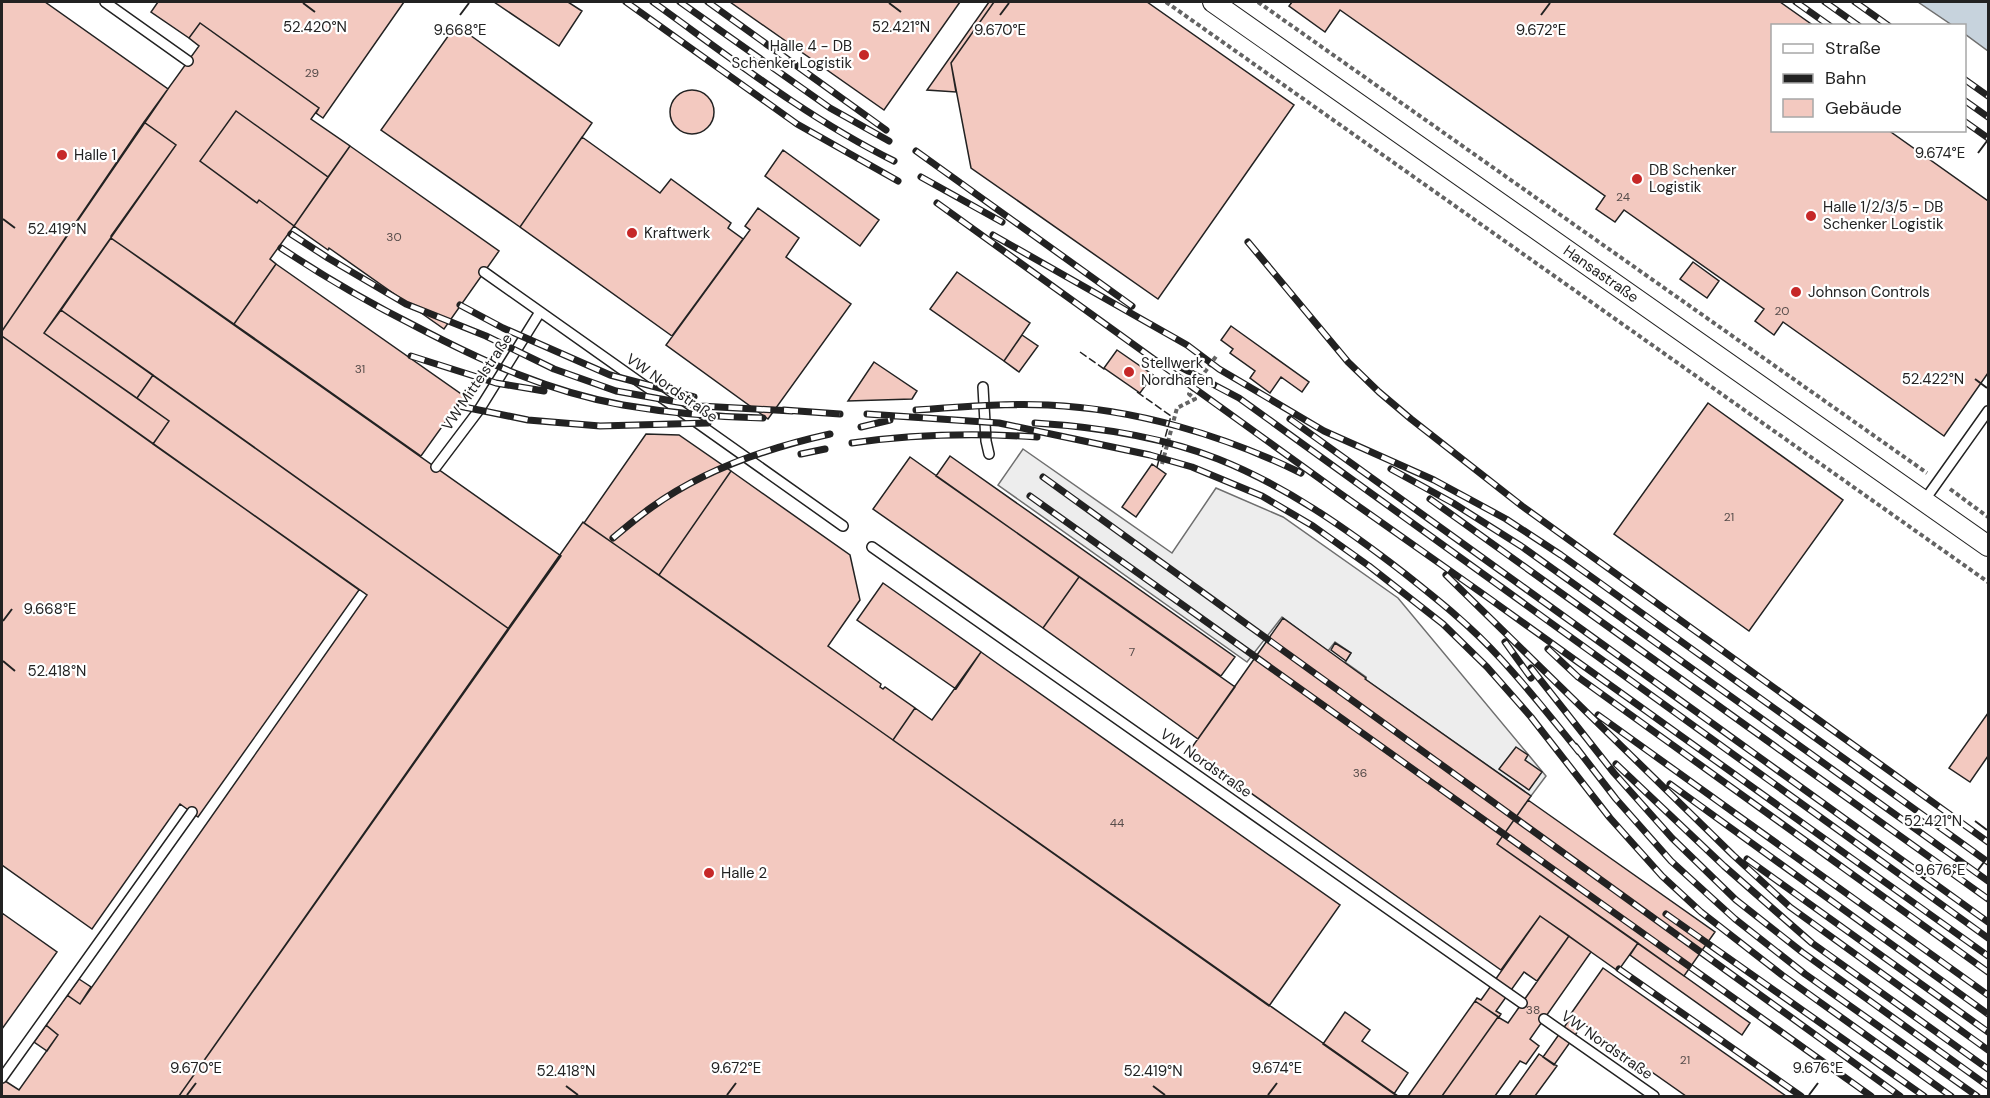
<svg xmlns="http://www.w3.org/2000/svg" width="1990" height="1098" font-family="'DM Sans',sans-serif">
	<style>
		.parking { fill: #ededed; stroke: #6f6f6f; stroke-width: 1.5 }
		.water { fill: #c7d3dd; stroke: #6f6f6f; stroke-width: 1.5 }
		.building { fill: #f3c9c0; stroke: #222; stroke-width: 1.5 }
		.lines { fill: none; stroke-linecap: round; stroke-linejoin: round }
		.lane-casing { stroke: #222; stroke-width: 12 }
		.street-casing { stroke: #222; stroke-width: 22 }
		.path { stroke: #646464; stroke-width: 4; stroke-dasharray: 4.5 3; stroke-linecap: butt }
		.lane { stroke: #fff; stroke-width: 9 }
		.street { stroke: #fff; stroke-width: 20 }
		.rail-casing { stroke: #222; stroke-width: 7 }
		.rail { stroke: #fff; stroke-width: 4.5; stroke-dasharray: 14; stroke-linecap: butt }
		.fence { stroke: #222; stroke-width: 1.5; stroke-dasharray: 8 3; stroke-linecap: butt }
		.ticks { fill: none; stroke: #222; stroke-width: 2 }
		.poi-dot { fill: #c62828; stroke: #fff; stroke-width: 2 }
		.labels { text-anchor: middle; dominant-baseline: central; stroke-width: 4.5; stroke-linejoin: round; paint-order: stroke }
		.number-label { font-size: 12px; fill: #564c4a }
		.poi-label { font-size: 15px; fill: #222; stroke: #fff; text-anchor: start }
		.street-label { font-size: 15px; fill: #222; stroke: #fff }
		.ticks-label { font-size: 15px; text-anchor: middle; fill: #222; stroke: #fff; stroke-width: 4.5; stroke-linejoin: round; paint-order: stroke }
	</style>
	<rect width="100%" height="100%" fill="#fff"/>
	<path class="parking" d="M1023 449 1172 553 1216 488 1283 517 1398 598 1546 776 1531 796 1365 679 1366 677 1345 662 1351 653 1335 642 1328 651 1282 617 1247 662 998 485Z"/>
	<path class="water" d="M1918 2H1988V51L1965 34 1964 26 1952 25Z"/>
	<path class="building" d="M2 2H45L168 89 2 331Z
		M157 2H404L323 118 316 113 319 108 200 23 189 38 151 12 158 2Z
		M494 2H568L582 11 559 46Z
		M730 2H960L884 110Z
		M989 2H994L951 63 956 92 927 90Z
		M994 2H1147L1294 105 1158 299 971 168 951 63Z
		M1292 2H1780L1814 26H1772V130H1888L1988 201V373L1944 436 1783 322 1774 335 1755 321 1764 309 1624 210 1615 222 1596 209 1605 196 1340 10 1325 32 1289 6Z
		M200 23 319 108 311 119 350 146 328 177 236 111 200 161 257 203 259 200 294 226 270 259 276 264 234 324 111 238V236L176 145 144 122 199 46 189 38Z
		M456 25 592 123 520 227 381 130Z
		M670 112a22 22 0 1 1 44 0a22 22 0 1 1-44 0Z
		M236 111 328 177 294 226 259 200 257 203 200 161Z
		M144 122 176 145 44 333 169 421 153 444 2 336V331Z
		M582 137 660 193 671 179 731 223 728 228 743 239 672 336 520 227Z
		M350 146 499 251 444 329 329 248 328 250 294 226Z
		M783 150 879 220 860 246 765 176Z
		M758 208 799 238 786 257 851 304 768 419 666 345 750 230 745 226Z
		M111 238 561 556 509 629 61 310Z
		M1693 262 1719 281 1707 298 1680 279Z
		M276 264 464 396 421 456 234 324Z
		M957 272 1030 323 1004 361 930 309Z
		M61 310 153 375 137 398 44 333Z
		M1231 326 1309 382 1302 392 1281 377 1270 393 1250 378 1255 371 1230 353 1233 349 1221 340Z
		M1022 335 1038 346 1019 372 1004 361Z
		M2 336 359 590 198 817 180 804 92 929 2 865Z
		M1117 350 1153 375 1140 393 1104 368Z
		M874 362 917 391 912 399 848 401Z
		M153 375 509 629 179 1096H2V1079L19 1090 58 1035 46 1025 67 995 80 1004 367 595 153 444 169 421 137 398Z
		M1708 403 1843 500 1749 631 1614 534Z
		M646 434 679 435 731 471 659 575 584 523Z
		M950 456 1235 657 1221 676 936 476Z
		M910 457 1079 577 1043 628 873 509Z
		M1152 464 1166 474 1136 517 1122 507Z
		M731 471 850 555 860 600 828 646 881 684 880 687 883 689 885 687 915 708 893 740 659 575Z
		M583 522 866 721 1398 1096H179Z
		M1079 577 1235 687 1198 739 1043 628Z
		M883 583 981 652 956 689 857 620Z
		M1283 618 1366 678 1365 679 1531 796 1497 844 1638 943 1618 971 1540 916 1501 970 1190 750Z
		M1335 643 1351 653 1346 661 1331 650Z
		M981 652 1340 905 1269 1006 893 740 915 708 932 720Z
		M1988 713V756L1970 782 1949 768Z
		M1516 747 1528 755 1525 760 1542 772 1529 790 1499 769Z
		M1528 800 1715 932 1684 976 1497 844Z
		M2 913 57 952 2 1029Z
		M1540 916 1569 936 1537 981 1524 972 1496 1011 1501 1014 1499 1017 1475 1001 1477 998 1481 1000Z
		M1569 936 1591 952 1530 1039 1539 1046 1526 1064 1520 1061 1495 1096H1442L1498 1017 1508 1023Z
		M1638 943 1750 1023 1742 1035 1630 955Z
		M1603 968 1786 1096H1686L1572 1016 1570 1015Z
		M79 979 91 987 80 1004 67 995Z
		M1475 1001 1498 1017 1442 1096H1408Z
		M1345 1012 1370 1030 1362 1041 1408 1073 1394 1094 1323 1044Z
		M1572 1016 1583 1024 1554 1065 1543 1057Z
		M46 1025 58 1035 47 1051 34 1042Z
		M1539 1054 1557 1066 1535 1096H1509Z"/>
	<g class="lines">
		<defs>
			<path id="lane" d="M105 2 188 61
				M484 272 843 526
				M983 387 986 441 989 454
				M436 467 479 410 540 312
				M1924 501 1988 411
				M872 547 1522 1003
				M1544 1019 1654 1096
				M2 1078 192 812"/>
			<path id="street" d="M1213 2 1988 546"/>
		</defs>
		<use href="#lane" class="lane-casing"/>
		<use href="#street" class="street-casing"/>
		<path class="path" d="M1166 2 1988 582
			M1258 2 1927 473
			M1162 464 1177 408 1195 399 1189 394 1217 355
			M1950 489 1988 517"/>
		<use href="#lane" class="lane"/>
		<use href="#street" class="street"/>
		<defs>
			<path id="rail" d="M626 2 797 124 898 181
				M653 2C731 58 807 118 894 161
				M680 2 830 108 889 141
				M708 2 886 130
				M1796 2 1830 26
				M1825 2 1859 26
				M1855 2 1889 26
				M1964 79 1988 96
				M1964 100 1988 117
				M1964 121 1988 138
				M916 151 1132 306
				M921 177 1002 222
				M937 203 1341 494 1483 594 1988 956
				M291 234 328 258 406 304 486 336 554 369 616 391 700 406 792 411
				M993 235 1187 345 1219 369 1324 431 1434 480 1506 519 1561 555 1988 862
				M1248 242 1348 362 1379 392 1411 419 1522 506 1988 842
				M281 248C326 278 371 304 419 328 484 362 550 392 623 405 669 413 716 417 763 418
				M460 305 503 328 610 375 694 397
				M411 356 496 383 544 391
				M1167 360 1239 398 1988 938
				M459 406 528 420 600 426 708 423
				M784 410 840 414
				M916 410C960 407 1004 403 1048 405 1135 409 1223 435 1301 473
				M867 414 999 423 1150 455 1192 467 1262 496 1313 526 1369 566 1443 624 1487 667 1531 717 1610 818 1662 876 1701 912 1782 975 1951 1096
				M1290 419 1988 922
				M1035 423C1098 427 1160 436 1218 459 1286 486 1347 529 1404 573 1438 600 1471 626 1500 658 1528 688 1553 720 1579 752
				M861 427 890 420
				M852 443C915 434 975 433 1037 437
				M801 454 825 449
				M1391 469 1453 503 1521 546 1988 881
				M1043 477 1900 1096
				M1030 496 1871 1096
				M1430 499 1988 899
				M613 538C626 527 639 516 652 507 705 469 767 448 830 434
				M1446 575 1733 855 1790 907 1988 1050
				M1505 642 1531 678
				M1548 649 1578 677 1988 972
				M1531 668 1614 773 1672 838 1736 900 1802 952 1988 1086
				M1598 715 1988 995
				M1575 746 1616 799 1671 861 1735 919 1805 974 1977 1096
				M1616 764 1724 866 1812 943 1988 1069
				M1670 784 1988 1014
				M1747 859 1988 1032
				M1666 914 1924 1096
				M1619 969 1801 1096"/>
		</defs>
		<use href="#rail" class="rail-casing"/>
		<use href="#rail" class="rail"/>
		<path class="fence" d="M1080 352 1107 371
			M1137 392 1171 416 1157 467"/>
	</g>
	<path class="ticks" d="M303 3 315 12M889 3 901 12M460 15 469 3M1000 15 1009 3M1541 15 1550 3M1978 153 1987 141M3 219 15 228M1975 379 1987 388M3 621 12 609M3 661 15 671M1975 821 1987 830M1978 870 1987 858M566 1086 578 1095M1153 1086 1165 1095M187 1095 196 1083M727 1095 736 1083M1268 1095 1277 1083M1809 1095 1818 1083"/>
	<g class="poi-dot">
		<circle cx="864" cy="55" r="6"/>
		<circle cx="62" cy="155" r="6"/>
		<circle cx="1637" cy="179" r="6"/>
		<circle cx="1811" cy="216" r="6"/>
		<circle cx="632" cy="233" r="6"/>
		<circle cx="1796" cy="292" r="6"/>
		<circle cx="1129" cy="372" r="6"/>
		<circle cx="709" cy="873" r="6"/>
	</g>
	<g class="labels">
		<g class="number-label">
			<text x="312" y="73">29</text>
			<text x="1623" y="197">24</text>
			<text x="394" y="237">30</text>
			<text x="1782" y="311">20</text>
			<text x="360" y="369">31</text>
			<text x="1729" y="517">21</text>
			<text x="1132" y="652">7</text>
			<text x="1360" y="773">36</text>
			<text x="1117" y="823">44</text>
			<text x="1533" y="1010">38</text>
			<text x="1685" y="1060">21</text>
		</g>
		<g class="poi-label">
			<text x="852" y="46" text-anchor="end">Halle 4 - DB<tspan x="852" dy="17">Schenker Logistik</tspan></text>
			<text x="74" y="155">Halle 1</text>
			<text x="1649" y="170">DB Schenker<tspan x="1649" dy="17">Logistik</tspan></text>
			<text x="1823" y="207">Halle 1/2/3/5 - DB<tspan x="1823" dy="17">Schenker Logistik</tspan></text>
			<text x="644" y="233">Kraftwerk</text>
			<text x="1808" y="292">Johnson Controls</text>
			<text x="1141" y="363">Stellwerk<tspan x="1141" dy="17">Nordhafen</tspan></text>
			<text x="721" y="873">Halle 2</text>
		</g>
		<g class="street-label">
			<text transform="translate(1601 274) rotate(35)">Hansastraße</text>
			<text transform="translate(477 382) rotate(-56)">VW Mittelstraße</text>
			<text transform="translate(672 388) rotate(35)">VW Nordstraße</text>
			<text transform="translate(1206 763) rotate(35)">VW Nordstraße</text>
			<text transform="translate(1607 1045) rotate(35)">VW Nordstraße</text>
		</g>
	</g>
	<g class="ticks-label">
		<text x="315" y="32">52.420°N</text>
		<text x="901" y="32">52.421°N</text>
		<text x="460" y="35">9.668°E</text>
		<text x="1000" y="35">9.670°E</text>
		<text x="1541" y="35">9.672°E</text>
		<text x="1940" y="158">9.674°E</text>
		<text x="57" y="234">52.419°N</text>
		<text x="1933" y="384">52.422°N</text>
		<text x="50" y="614">9.668°E</text>
		<text x="57" y="676">52.418°N</text>
		<text x="1933" y="826">52.421°N</text>
		<text x="1940" y="875">9.676°E</text>
		<text x="196" y="1073">9.670°E</text>
		<text x="736" y="1073">9.672°E</text>
		<text x="1277" y="1073">9.674°E</text>
		<text x="1818" y="1073">9.676°E</text>
		<text x="566" y="1076">52.418°N</text>
		<text x="1153" y="1076">52.419°N</text>
	</g>
	<rect width="1990" height="1098" fill="none" stroke="#222222" stroke-width="6"/>
	<rect x="1771" y="24" width="195" height="108" fill="#ffffff" stroke="#a7a7a7" stroke-width="1.5"/>
	<rect x="1783" y="44" width="30" height="9" fill="#ffffff" stroke="#a7a7a7" stroke-width="1.5"/>
	<text x="1825" y="54" font-size="18" fill="#222222">Straße</text>
	<rect x="1783" y="74" width="30" height="9" fill="#222222" stroke="#a7a7a7" stroke-width="1.5"/>
	<text x="1825" y="84" font-size="18" fill="#222222">Bahn</text>
	<rect x="1783" y="99" width="30" height="18" fill="#f3c9c0" stroke="#a7a7a7" stroke-width="1.5"/>
	<text x="1825" y="114" font-size="18" fill="#222222">Gebäude</text>
</svg>
